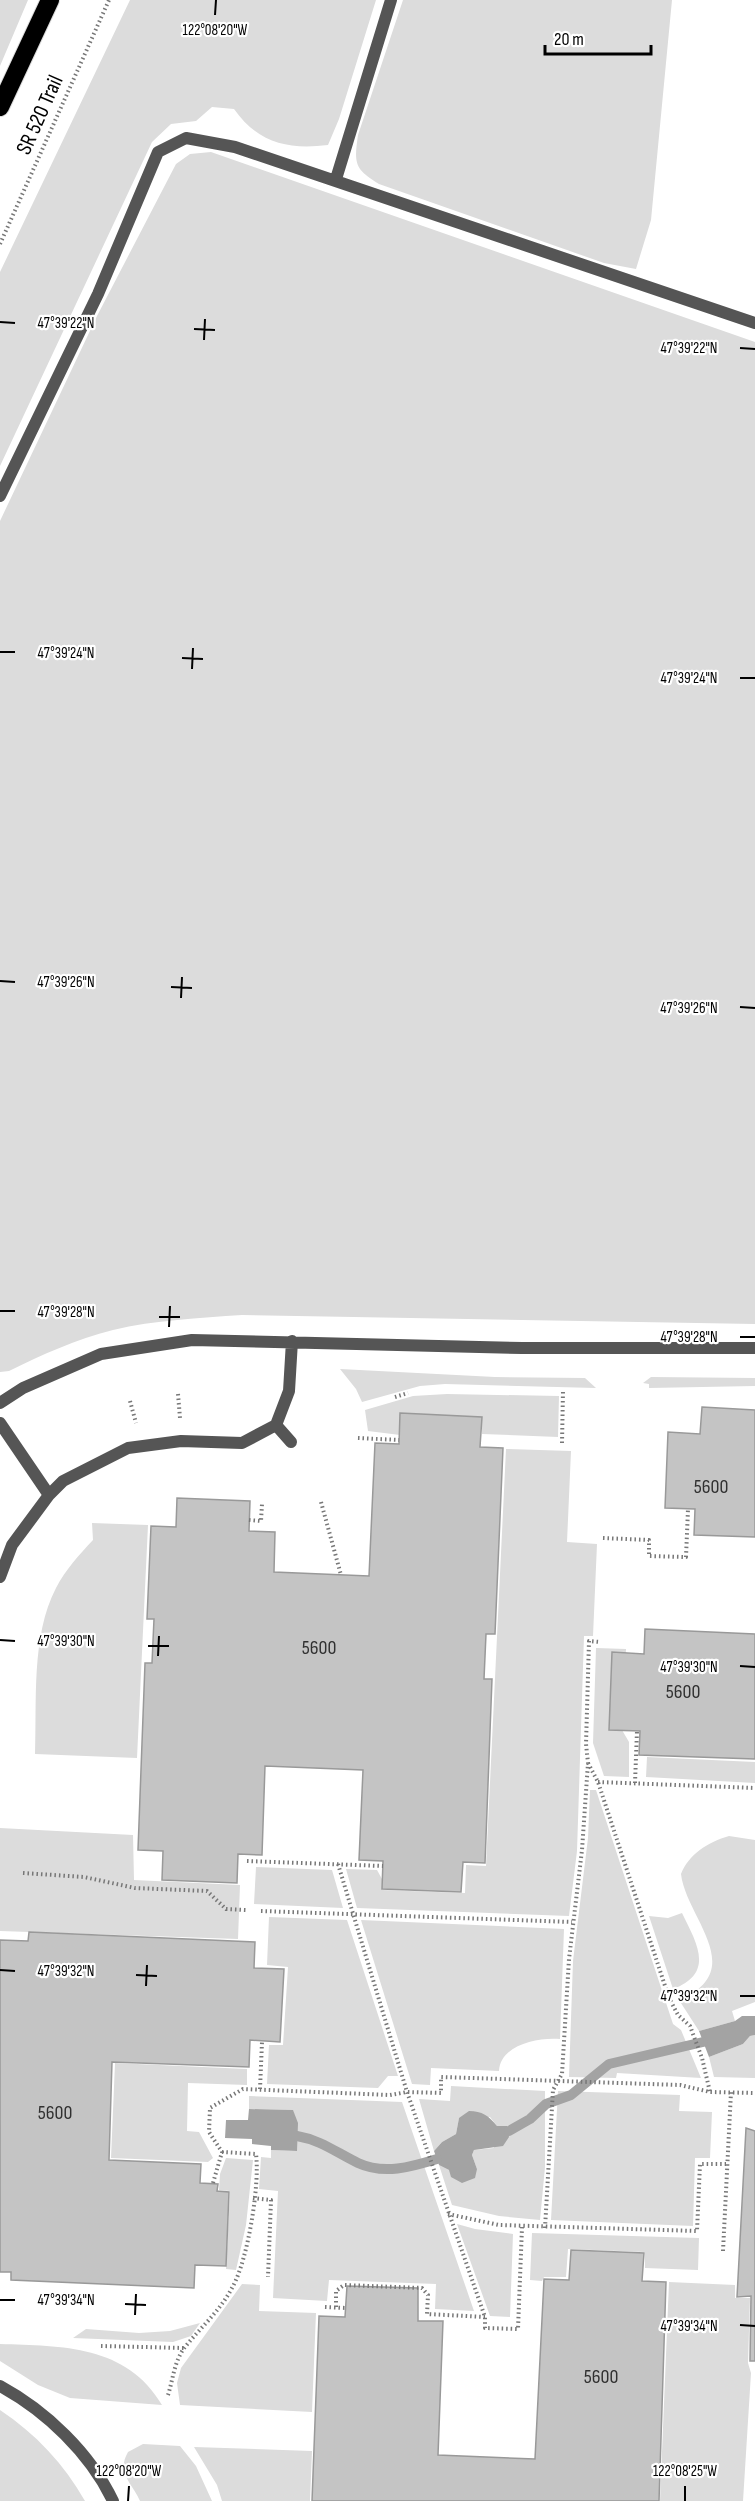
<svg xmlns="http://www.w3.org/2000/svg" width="755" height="2501" font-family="'Sofia Sans Condensed',sans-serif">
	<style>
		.green { fill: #dcdcdc }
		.water { fill: #a3a3a3 }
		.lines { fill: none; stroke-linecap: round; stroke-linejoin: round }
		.stream { stroke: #a3a3a3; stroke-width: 10 }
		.building { fill: #c4c4c4; stroke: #999; stroke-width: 1.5 }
		.highway-casing { stroke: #dbdbdb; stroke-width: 20 }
		.path { stroke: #777; stroke-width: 4; stroke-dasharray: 1.5 3; stroke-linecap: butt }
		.lane { stroke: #555; stroke-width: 12 }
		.highway { stroke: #000; stroke-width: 18 }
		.ticks { fill: none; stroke: #000; stroke-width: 2 }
		.labels { text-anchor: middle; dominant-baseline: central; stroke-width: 4.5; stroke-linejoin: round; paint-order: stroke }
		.number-label { font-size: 20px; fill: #313131 }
		.street-label { font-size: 22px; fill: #000; stroke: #fff }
		.ticks-label { font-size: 15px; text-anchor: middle; fill: #000; stroke: #fff; stroke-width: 4.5; stroke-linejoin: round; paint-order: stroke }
	</style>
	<rect width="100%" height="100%" fill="#fff"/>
	<path class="green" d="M0 0H28L0 66Z
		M130 0H376L339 119 328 145C288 150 258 143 234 109L212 107 196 121 171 124 152 142 0 466V272Z
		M403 0H672L651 220 636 269 604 263 379 184C354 169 354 163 358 135Z
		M211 152 755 342V1324L242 1315C199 1318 155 1320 113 1330 76 1339 42 1355 9 1371L0 1372V521L97 316 176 164 190 154Z
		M340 1369 495 1377 585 1378 596 1388 445 1384 420 1386 362 1402 356 1389Z
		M651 1377 755 1378V1386L649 1388V1384L643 1383Z
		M447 1394 559 1396 558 1437 482 1434V1417L400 1415V1435L368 1431 365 1410 413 1396Z
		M506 1449 571 1451 567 1542 597 1544 593 1636H584L577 1851 569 1916 357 1908 346 1869 377 1870 382 1879V1890L465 1893 466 1865 486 1866Z
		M92 1523 148 1525 137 1758 35 1754C37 1701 31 1636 56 1588 66 1569 79 1555 93 1540Z
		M596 1648 626 1649 622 1730 629 1742V1777L604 1776 593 1743Z
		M647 1757 755 1762V1783L646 1777Z
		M590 1790H596L673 2024 681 2030 701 2078 617 2073 616 2078 569 2077 573 1961 588 1838Z
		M0 1828 133 1835 134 1880 240 1885 238 1939 0 1931Z
		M729 1836 755 1840V2002L732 2011 735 2021 699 2031 679 2000C750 1970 686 1918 681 1874 689 1854 708 1842 729 1836Z
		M256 1867 332 1870 343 1908 254 1904Z
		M682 1913C696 1942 716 1973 673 1989L649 1916 668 1918Z
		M269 1917 347 1920 398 2076H388L378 2088 267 2084 269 2045H283L288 1967 267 1965Z
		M361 1920 564 1929 560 2039C538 2037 500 2045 499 2071L431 2068 430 2085 412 2084Z
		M755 2035V2078L714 2077 709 2057 743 2044 750 2036Z
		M115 2063 247 2069V2085L188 2083 187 2131 199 2132 213 2158 208 2162 111 2158Z
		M451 2086 545 2091V2167L540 2220 499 2216 452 2205 439 2165 449 2170 477 2169 472 2155 474 2150 494 2148 497 2126 490 2117 459 2118 456 2134 442 2142 434 2151 419 2099 450 2101Z
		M558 2091 680 2095 679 2111 712 2112 710 2158H695L693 2226 551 2220Z
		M249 2096 402 2102 474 2311 435 2309 436 2284 329 2280 327 2301 273 2298 278 2191 259 2189 261 2157 271 2158V2150L297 2151 293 2110 249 2109Z
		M226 2158 253 2160 246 2225 236 2270 226 2269 230 2191 219 2190 220 2174Z
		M457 2224 475 2229 513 2234 510 2317 490 2316Z
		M532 2233 699 2238 698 2270 645 2268V2252L568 2249 566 2277H544L542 2281 530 2280Z
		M669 2282 735 2285V2298H750L748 2363 751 2373 743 2501H660Z
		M242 2284 260 2285 259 2311 316 2313 312 2412 180 2405 177 2383 181 2368Z
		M200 2323 191 2336 173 2342 73 2338 86 2329 139 2333 170 2331Z
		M0 2344C62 2346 127 2345 162 2405L70 2398 38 2385 0 2361Z
		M0 2410C36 2434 64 2464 85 2501H0Z
		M143 2444 180 2446 196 2466 212 2501H140C132 2483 116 2473 128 2452Z
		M194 2447 312 2451 310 2501H222L217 2485Z"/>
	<path class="water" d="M742 2016H755V2035L750 2036 743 2044 709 2057 699 2031 735 2021Z
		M249 2109 293 2110 298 2123 297 2151 271 2150V2146L252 2144V2139L225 2138 226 2120H248Z
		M469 2111C482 2111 489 2116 497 2126H507L509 2137 503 2146 474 2150 472 2155 477 2169 475 2178 462 2183 451 2177 449 2170 439 2165 434 2151 442 2142 456 2134 459 2118Z"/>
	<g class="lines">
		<path class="stream" d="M509 2131 530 2119 546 2104 571 2095 609 2064 703 2042
			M297 2136C321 2140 337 2153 358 2163 384 2175 411 2167 437 2159"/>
	</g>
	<path class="building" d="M702 1407 755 1410V1537L694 1535 695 1509 665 1508 668 1432 700 1434Z
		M400 1413 482 1417 480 1447 503 1448 495 1634H486L484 1679H492L485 1863 463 1862 461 1892 382 1889 383 1861 359 1860 363 1770 265 1766 262 1855 238 1854 237 1883 162 1880 163 1851 138 1850 145 1663H152L154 1619H147L151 1526 176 1527 177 1498 250 1501 249 1531 275 1532 274 1572 369 1576 375 1443 399 1444Z
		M645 1629 755 1634V1759L639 1755 640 1731 609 1730 612 1652 644 1654Z
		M29 1932 255 1942 254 1968 284 1969 280 2042 250 2040 249 2067 112 2062 109 2160 201 2164 200 2183 218 2184 217 2191 229 2192 226 2266 195 2265 194 2288 11 2280V2272H0V1940L28 1941Z
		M746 2128 755 2131V2361H750L751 2296 737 2297Z
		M571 2250 644 2253 642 2281 666 2282 659 2501H312L319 2316 345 2317 347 2286 418 2288V2321H443L438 2455 535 2459 544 2279 569 2280Z"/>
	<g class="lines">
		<defs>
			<path id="highway" d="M0 107 50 0"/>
		</defs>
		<use href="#highway" class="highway-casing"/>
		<path class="path" d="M0 244 109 0
			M178 1394 180 1418
			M395 1397 408 1393
			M130 1401 136 1423
			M358 1438 399 1440
			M562 1443 563 1391
			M321 1502 341 1575
			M249 1520 261 1521 262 1504
			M603 1538 649 1540V1556L686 1557 688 1509
			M588 1763 598 1782 669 1998 678 2015 690 2026 702 2058 710 2092
			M598 1782 755 1788
			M635 1783 637 1731
			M247 1861 383 1866
			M338 1864 407 2092 485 2317V2328L518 2329 522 2227
			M23 1873 84 1877 135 1888 207 1891 226 1909 246 1910
			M261 1911 572 1922
			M260 2089 262 2042
			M213 2183 222 2152 209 2132 210 2108 243 2089 390 2095 407 2092 441 2093V2077L680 2085 710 2092 755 2093
			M253 2198 271 2200 268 2277
			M448 2214 499 2225 697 2231 700 2164H726
			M545 2228 553 2090 562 2074 569 1959 582 1850 588 1763 586 1744 589 1641 600 1642
			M723 2251 731 2092
			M325 2307 346 2308
			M336 2307V2291L344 2285 422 2288 428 2295 427 2314 485 2317
			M101 2346 184 2348
			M168 2395C173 2380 174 2361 185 2347 201 2327 221 2310 233 2286 248 2259 260 2184 256 2154L222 2152"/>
		<path class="lane" d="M336 179 391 0
			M0 496 98 294 158 152 186 138 235 147 755 323
			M0 1403 23 1388 101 1354 192 1340 522 1348H755
			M0 1423 49 1495
			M276 1425 291 1442
			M0 1577 12 1545 49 1495 63 1481 128 1448 181 1441 242 1443 276 1425 289 1391 292 1341
			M0 2386C46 2411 90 2453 113 2501"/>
		<use href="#highway" class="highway"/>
	</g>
	<path class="ticks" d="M215 15 216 0M0 322 15 323M194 329 215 330M204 340 205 319M740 348 755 349M0 652H15M182 658 203 659M192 669 193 648M740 678H755M0 981 15 982M171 987 192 988M181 998 182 977M740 1007 755 1008M0 1311H15M159 1317H180M169 1327 170 1306M740 1337H755M0 1640 15 1641M148 1646H169M158 1656 159 1636M740 1666 755 1667M0 1970 15 1971M136 1975 157 1976M146 1986 147 1965M740 1996H755M0 2300H15M125 2304 146 2305M135 2315 136 2294M740 2325 755 2326M128 2501 129 2486M685 2501V2486"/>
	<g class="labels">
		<g class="number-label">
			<text x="711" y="1487">5600</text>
			<text x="319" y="1648">5600</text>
			<text x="683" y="1692">5600</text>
			<text x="55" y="2113">5600</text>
			<text x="601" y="2377">5600</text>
		</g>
		<g class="street-label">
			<text transform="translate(40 115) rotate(-66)">SR 520 Trail</text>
		</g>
	</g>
	<g class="ticks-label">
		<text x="215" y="35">122°08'20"W</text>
		<text x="66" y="328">47°39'22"N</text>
		<text x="689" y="353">47°39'22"N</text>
		<text x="66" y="658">47°39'24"N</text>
		<text x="689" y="683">47°39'24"N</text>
		<text x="66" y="987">47°39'26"N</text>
		<text x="689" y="1013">47°39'26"N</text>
		<text x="66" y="1317">47°39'28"N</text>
		<text x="689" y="1342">47°39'28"N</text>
		<text x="66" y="1646">47°39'30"N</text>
		<text x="689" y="1672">47°39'30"N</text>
		<text x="66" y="1976">47°39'32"N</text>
		<text x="689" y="2001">47°39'32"N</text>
		<text x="66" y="2305">47°39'34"N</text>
		<text x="689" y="2331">47°39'34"N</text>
		<text x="129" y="2476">122°08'20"W</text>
		<text x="685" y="2476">122°08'25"W</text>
	</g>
	<path d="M545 45v9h106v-9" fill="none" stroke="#000000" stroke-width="3"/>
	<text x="554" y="45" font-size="18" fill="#000000" stroke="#ffffff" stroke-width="4.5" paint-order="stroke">20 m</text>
</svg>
